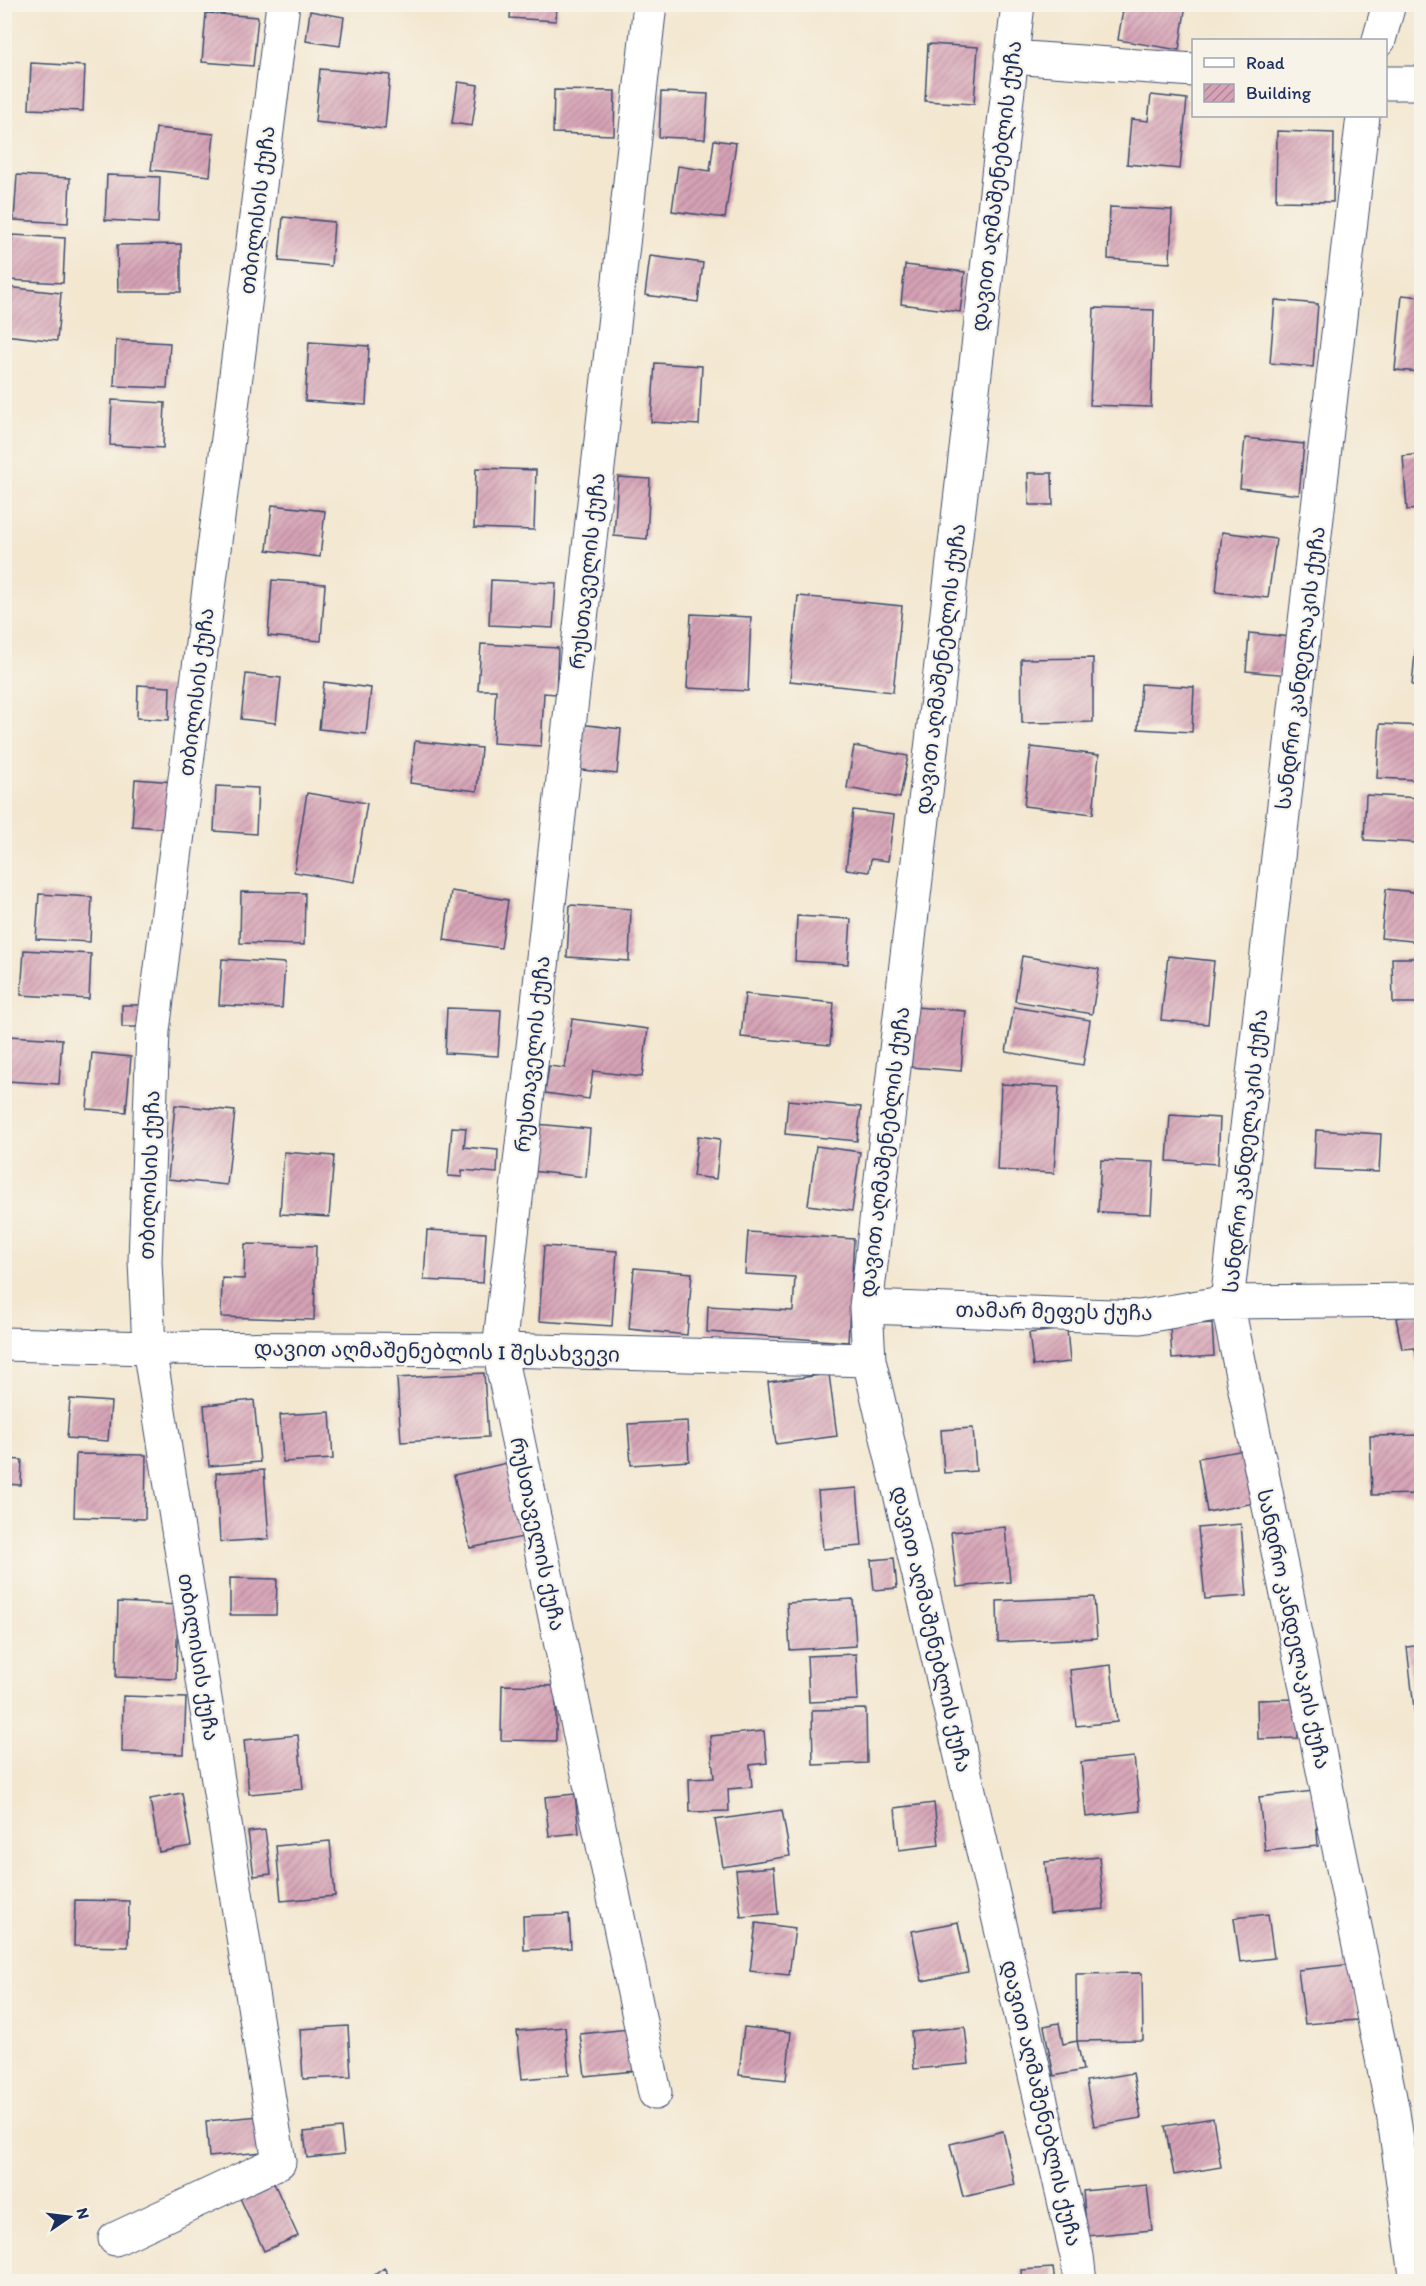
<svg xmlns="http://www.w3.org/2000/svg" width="1426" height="2286" font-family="Itim,'Noto Sans Georgian',sans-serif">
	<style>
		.building { fill: url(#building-hatch) }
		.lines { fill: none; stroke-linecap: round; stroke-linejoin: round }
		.minor-casing { stroke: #3b4b6f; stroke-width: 35 }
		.minor { stroke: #fff; stroke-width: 33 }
		.labels { text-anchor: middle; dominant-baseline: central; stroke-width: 4.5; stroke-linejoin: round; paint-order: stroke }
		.street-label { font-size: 21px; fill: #1b2f5e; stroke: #f7f3e8 }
	</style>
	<defs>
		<pattern id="building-hatch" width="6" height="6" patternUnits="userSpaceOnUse" patternTransform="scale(1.5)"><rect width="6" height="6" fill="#d6a2b5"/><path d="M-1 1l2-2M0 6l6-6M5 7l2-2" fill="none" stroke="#ad8496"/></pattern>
	</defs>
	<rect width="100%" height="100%" fill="#f7f3e8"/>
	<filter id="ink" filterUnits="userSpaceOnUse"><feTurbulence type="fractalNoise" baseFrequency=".0167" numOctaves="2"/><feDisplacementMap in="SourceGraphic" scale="12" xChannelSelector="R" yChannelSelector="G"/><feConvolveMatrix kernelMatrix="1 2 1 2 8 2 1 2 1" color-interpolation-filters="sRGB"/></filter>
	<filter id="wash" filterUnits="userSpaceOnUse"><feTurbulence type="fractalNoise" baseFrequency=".008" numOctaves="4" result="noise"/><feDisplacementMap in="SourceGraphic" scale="24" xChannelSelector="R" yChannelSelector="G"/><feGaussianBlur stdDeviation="1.35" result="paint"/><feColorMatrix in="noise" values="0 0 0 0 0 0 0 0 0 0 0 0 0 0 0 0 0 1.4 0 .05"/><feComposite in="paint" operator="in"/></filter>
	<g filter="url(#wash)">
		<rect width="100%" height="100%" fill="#f3e7d0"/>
		<g id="blocks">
			<path class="building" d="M511 4H557L556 21 510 18Z
				M1124 4H1186L1179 50 1118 40Z
				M310 11 344 17 340 46 306 41Z
				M206 13 258 17 253 66 202 62Z
				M928 44 978 47 974 104 925 101Z
				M31 63 85 66 83 111 29 109Z
				M320 69 390 75 385 129 315 122Z
				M458 82 478 85 472 126 452 123Z
				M554 90 615 91 614 135 553 133Z
				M661 92 708 94 705 139 659 137Z
				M1151 95 1187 99 1180 169 1127 164 1131 119 1148 121Z
				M156 128 214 134 210 176 151 170Z
				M1277 131 1334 133 1333 202 1276 201Z
				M714 140 736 143 725 218 672 211 678 166 710 171Z
				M17 175 70 178 68 223 14 220Z
				M107 175 160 177 158 223 105 220Z
				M1110 207 1172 210 1170 263 1108 259Z
				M283 217 334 222 331 266 279 261Z
				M12 235 65 238 63 283 9 280Z
				M181 244V292H118L117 245Z
				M650 256 703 263 698 302 645 295Z
				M905 265 965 272 960 312 901 304Z
				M6 287 61 293 57 341 4 335Z
				M1402 295 1422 297V372L1395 370Z
				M1275 300 1318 304 1313 367 1270 363Z
				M1094 308 1154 310 1151 407 1090 405Z
				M116 340 170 343 167 388 114 386Z
				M309 342 369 346 366 405 305 401Z
				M655 363 702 366 699 425 651 422Z
				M112 400 165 403 163 448 110 445Z
				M1245 438 1304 444 1299 495 1240 488Z
				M1422 454V509L1407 510 1403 456Z
				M476 468 536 470 534 530 474 528Z
				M1028 473H1052L1053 505H1029Z
				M618 477 650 479 647 539 614 536Z
				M272 505 325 511 320 557 267 550Z
				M1222 532 1276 539 1268 598 1216 592Z
				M272 580 325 584 321 641 268 636Z
				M491 580 556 583 553 628 489 625Z
				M798 596 902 606 893 692 790 681Z
				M691 614 751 617 748 691 687 688Z
				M1418 623 1422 624V686L1412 685Z
				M1249 633 1291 637 1288 675 1246 671Z
				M481 644 558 648 556 694 544 693 541 746 493 743 496 690H478Z
				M1093 658V722L1022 723 1021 659Z
				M246 674 281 678 276 723 241 719Z
				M324 682 371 688 366 734 319 729Z
				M1141 684 1194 687 1192 732 1138 729Z
				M138 685 170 687 169 720 137 718Z
				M579 724 621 729 617 774 574 769Z
				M1380 724 1422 726 1421 780 1377 778Z
				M415 741 481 748 477 791 410 783Z
				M854 746 908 756 900 798 847 788Z
				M1031 747 1099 755 1093 814 1024 806Z
				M135 779 174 782 171 829 132 826Z
				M216 786 258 788 256 834 214 831Z
				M307 793 367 803 354 882 294 872Z
				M1366 795 1420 798 1418 843 1364 840Z
				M853 810 894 815 888 861 871 859 869 872 846 869Z
				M1386 889 1422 893V942L1381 938Z
				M451 891 508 900 501 948 444 940Z
				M241 892 305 893 304 945 240 943Z
				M39 894 92 897 90 942 36 939Z
				M570 905 631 909 629 961 567 957Z
				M797 916 851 919 848 964 795 961Z
				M24 950 91 954 89 999 21 995Z
				M1022 956 1099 969 1092 1014 1015 1001Z
				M1168 956 1214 961 1208 1024 1161 1020Z
				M1392 958H1422V1003H1393Z
				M222 959 285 963 282 1008 219 1005Z
				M745 994 834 1003 830 1045 741 1037Z
				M122 1005H153V1027H122Z
				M915 1007 966 1011 961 1071 911 1067Z
				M1014 1007 1090 1020 1083 1065 1006 1052Z
				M447 1008 501 1010 498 1056 445 1053Z
				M572 1019 648 1029 642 1077 593 1071 589 1099 545 1093 549 1066 565 1068Z
				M8 1036 62 1039 59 1084 6 1081Z
				M92 1053 131 1057 126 1112 87 1109Z
				M1001 1084 1059 1087 1054 1173 997 1170Z
				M788 1100 861 1107 857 1141 785 1134Z
				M175 1105 235 1111 227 1185 168 1179Z
				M1170 1115 1220 1118 1218 1164 1167 1161Z
				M536 1124 590 1129 586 1177 531 1171Z
				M452 1127 466 1128 464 1147 498 1150 497 1173 462 1170V1177L448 1176Z
				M1316 1130 1381 1134 1379 1172 1314 1169Z
				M698 1136 720 1139 716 1179 693 1176Z
				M816 1146 860 1152 852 1211 808 1205Z
				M284 1152 334 1156 329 1217 280 1214Z
				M1101 1160 1154 1162 1151 1214 1098 1212Z
				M427 1230 486 1233 483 1283 424 1280Z
				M748 1232 854 1239 848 1342 707 1332 708 1306 793 1311 795 1277 745 1274Z
				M245 1244 316 1246 314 1320 221 1317 222 1278 244 1279Z
				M544 1246 617 1251 612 1326 539 1321Z
				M634 1268 692 1273 687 1335 629 1329Z
				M1422 1314V1381H1420L1415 1348 1402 1349 1396 1318Z
				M1212 1323 1214 1356 1172 1359 1170 1326Z
				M1067 1329 1070 1362 1033 1366 1029 1333Z
				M484 1373 488 1437 401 1442 397 1378Z
				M829 1374 837 1436 776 1444 768 1382Z
				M70 1399 111 1402 108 1441 67 1438Z
				M254 1400 260 1462 209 1466 204 1405Z
				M330 1412 333 1459 283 1462 280 1415Z
				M687 1421 689 1461 631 1465 628 1424Z
				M973 1428 976 1471 944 1473 941 1430Z
				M1422 1435V1494L1372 1495 1370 1436Z
				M1251 1449 1260 1502 1207 1512 1198 1458Z
				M76 1454 146 1455 145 1519 74 1517Z
				M4 1459 22 1460 21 1485 4 1484Z
				M507 1463 523 1537 470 1548 454 1475Z
				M264 1470 269 1539 220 1542 216 1473Z
				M857 1488 862 1546 823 1549 818 1491Z
				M1241 1524 1247 1596 1205 1599 1198 1528Z
				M1005 1527 1010 1582 957 1587 951 1532Z
				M894 1558 897 1588 874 1590 871 1560Z
				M230 1578 277 1579 276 1615H230Z
				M1094 1597 1097 1638 998 1642 997 1601Z
				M853 1599 856 1646 790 1650 787 1603Z
				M118 1602 178 1605 176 1679 116 1677Z
				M1422 1645V1726H1416L1407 1647Z
				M856 1654 858 1700 809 1702 807 1656Z
				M1111 1665 1117 1722 1076 1726 1070 1670Z
				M502 1685 556 1686V1741L501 1740Z
				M123 1696 186 1698 184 1754 122 1752Z
				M1297 1699 1298 1738 1258 1739 1257 1700Z
				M866 1709 867 1763 813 1765 812 1710Z
				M764 1731 767 1763 750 1765 752 1787 728 1789 729 1811 690 1812 689 1779 714 1778 710 1736Z
				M298 1735 303 1789 249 1794 244 1740Z
				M1134 1757 1140 1811 1086 1817 1081 1762Z
				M1314 1791 1318 1846 1265 1851 1259 1797Z
				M182 1793 191 1846 159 1852 150 1799Z
				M575 1794 579 1833 549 1836 545 1797Z
				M934 1803 939 1845 899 1850 895 1808Z
				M782 1810 790 1856 723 1867 715 1820Z
				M265 1830 271 1874 254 1876 248 1832Z
				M330 1841 335 1896 281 1901 276 1846Z
				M1099 1857 1104 1909 1050 1914 1045 1862Z
				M774 1867 778 1914 741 1917 736 1870Z
				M75 1900 129 1901 128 1947 74 1946Z
				M569 1914 571 1948 524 1950 523 1916Z
				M1268 1914 1274 1958 1240 1962 1234 1918Z
				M958 1922 968 1972 922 1981 912 1931Z
				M756 1923 795 1928 789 1975 750 1971Z
				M1353 1964 1357 2020 1305 2024 1298 1970Z
				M1142 1973 1143 2040 1077 2041 1076 1974Z
				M1059 2023 1063 2044 1077 2041 1083 2070 1054 2076 1044 2026Z
				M348 2026 351 2077 303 2079 300 2029Z
				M565 2027 569 2075 522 2079 517 2031Z
				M744 2027 791 2032 786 2080 739 2075Z
				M965 2027 969 2064 914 2069 911 2032Z
				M629 2029 634 2071 585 2076 580 2034Z
				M1133 2073 1141 2118 1094 2126 1086 2081Z
				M260 2116 263 2152 209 2157 206 2121Z
				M1213 2118 1221 2167 1174 2175 1165 2126Z
				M341 2128 344 2154 307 2158 304 2132Z
				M1003 2131 1015 2185 963 2197 950 2144Z
				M274 2183 298 2236 264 2251 240 2198Z
				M1147 2185 1152 2230 1087 2236 1083 2191Z
				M384 2268 393 2282H365Z
				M1053 2268 1055 2282H1022L1021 2270Z"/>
		</g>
	</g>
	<g filter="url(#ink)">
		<use href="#blocks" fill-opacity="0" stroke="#3b4b6f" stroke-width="1.5"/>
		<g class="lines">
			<defs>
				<path id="minor" d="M650 4 499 1350 655 2093
					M1018 4 866 1307 869 1360 1077 2256 1080 2282
					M1379 40 1389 4
					M1011 57 1194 70
					M1386 83H1422
					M1363 116 1227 1302 1393 2112 1417 2282
					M866 1307 1140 1317 1227 1302 1422 1300
					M4 1344 149 1348 499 1350 869 1360
					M115 2239 279 2162 149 1348 145 1261 153 1031 283 4"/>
			</defs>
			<use href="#minor" class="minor-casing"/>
			<use href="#minor" class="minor"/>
		</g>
	</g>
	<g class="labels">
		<g class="street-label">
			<text transform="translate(996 186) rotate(-83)">დავით აღმაშენებლის ქუჩა</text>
			<text transform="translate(257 210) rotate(-83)">თბილისის ქუჩა</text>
			<text transform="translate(587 571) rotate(-84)">რუსთაველის ქუჩა</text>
			<text transform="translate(1300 668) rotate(-83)">სანდრო კანდელაკის ქუჩა</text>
			<text transform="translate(940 669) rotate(-83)">დავით აღმაშენებლის ქუჩა</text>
			<text transform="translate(196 692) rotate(-83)">თბილისის ქუჩა</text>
			<text transform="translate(532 1054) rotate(-84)">რუსთაველის ქუჩა</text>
			<text transform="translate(1245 1151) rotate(-84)">სანდრო კანდელაკის ქუჩა</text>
			<text transform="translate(884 1152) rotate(-83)">დავით აღმაშენებლის ქუჩა</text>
			<text transform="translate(149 1175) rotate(-88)">თბილისის ქუჩა</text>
			<text transform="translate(1054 1311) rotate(1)">თამარ მეფეს ქუჩა</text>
			<text transform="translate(437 1351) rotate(1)">დავით აღმაშენებლის I შესახვევი</text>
			<text transform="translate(538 1534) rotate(78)">რუსთაველის ქუჩა</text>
			<text transform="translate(932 1629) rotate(77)">დავით აღმაშენებლის ქუჩა</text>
			<text transform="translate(1294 1629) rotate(78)">სანდრო კანდელაკის ქუჩა</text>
			<text transform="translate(199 1657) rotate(81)">თბილისის ქუჩა</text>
			<text transform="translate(1042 2103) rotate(77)">დავით აღმაშენებლის ქუჩა</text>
		</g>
	</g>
	<rect width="1426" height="2286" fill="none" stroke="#f7f3e8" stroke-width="24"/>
	<rect x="1192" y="39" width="195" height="78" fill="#f7f3e8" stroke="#9fa5b1" stroke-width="1.5"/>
	<rect x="1204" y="58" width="30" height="9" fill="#ffffff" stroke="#9fa5b1" stroke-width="1.5"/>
	<text x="1246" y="69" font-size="18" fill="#1b2f5e">Road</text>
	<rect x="1204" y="84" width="30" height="18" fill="url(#building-hatch)" stroke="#9fa5b1" stroke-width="1.5"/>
	<text x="1246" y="99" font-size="18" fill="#1b2f5e">Building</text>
	<g transform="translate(69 2217) rotate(76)" stroke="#f7f3e8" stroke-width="4.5" paint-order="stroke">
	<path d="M0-4.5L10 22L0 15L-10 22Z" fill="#1b2f5e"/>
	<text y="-9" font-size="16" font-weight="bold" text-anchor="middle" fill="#1b2f5e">N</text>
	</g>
</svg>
